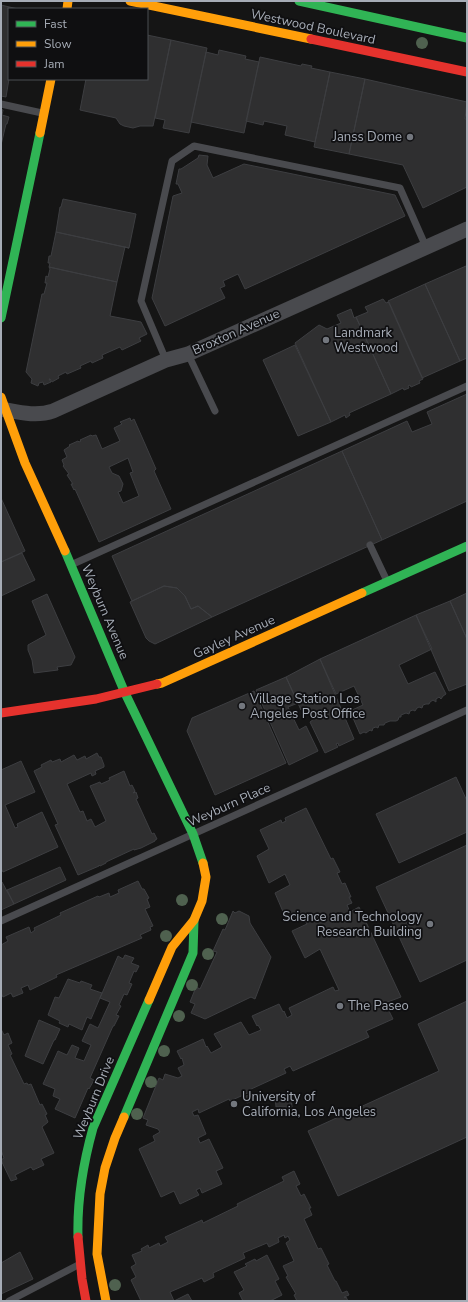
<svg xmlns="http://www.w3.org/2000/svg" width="468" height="1302" font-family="'Nunito Sans',sans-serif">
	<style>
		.building { fill: #2f2f30; stroke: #3d3e41; fill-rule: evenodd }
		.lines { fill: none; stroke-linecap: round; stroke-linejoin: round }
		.lane { stroke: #494a4e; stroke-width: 7 }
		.street { stroke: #494a4e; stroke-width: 15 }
		.fast { stroke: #30b455; stroke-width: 9 }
		.slow { stroke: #ff9f0a; stroke-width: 9 }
		.jam { stroke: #e5322d; stroke-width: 9 }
		.tree { fill: #4f614f }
		.poi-dot { fill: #73777e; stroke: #0f0f11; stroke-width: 1.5 }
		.labels { text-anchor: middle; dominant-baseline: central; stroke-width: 3.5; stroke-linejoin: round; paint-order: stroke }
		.street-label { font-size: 13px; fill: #a6acb6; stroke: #0f0f11 }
		.poi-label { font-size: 13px; fill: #a6acb6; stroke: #0f0f11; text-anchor: start }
	</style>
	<rect width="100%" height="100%" fill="#151515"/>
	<path class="building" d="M1 5 18 9H9V79L6 97 1 96Z
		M147 35 171 40 153 126H140L133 128 124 126 120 124 116 118 80 110 86 79H147Z
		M171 40 207 48 189 133 163 128 165 120 155 118Z
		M219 50 246 56 245 59 259 62 244 133 191 122 206 52 218 55Z
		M260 57 301 66 302 64 312 66 311 68 330 72 315 142 285 135 287 126 264 121 263 125 246 121Z
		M330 72 365 79 349 154 314 147Z
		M365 79 467 102 465 119H467V187L423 208 403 165 349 154Z
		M1 109 3 110 2 115 9 117 7 124H6L1 145Z
		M199 155 208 156 207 165 213 178 244 164 395 195 405 216 245 289 238 274 223 281 225 286 220 288 225 298 165 326 152 298 173 196 182 193 178 184H176L179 169H181L198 158Z
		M63 199 136 214 129 248 56 232 60 207H61Z
		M56 232 129 248 125 247 117 282 49 267 50 263H48L49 256H51Z
		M466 266 467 269V358L460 361 425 284Z
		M49 267 117 282 110 316 141 322 147 334 139 338 141 341 122 350 120 347 102 355 103 358 92 363 91 361 80 366 81 368 67 374 66 372 58 376 59 378 52 382 50 379H49L51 382 44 385 43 382 39 383 38 386 31 383 32 379 26 372 42 294H44L47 283H45L46 276 48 277 50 269Z
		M425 284 460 361 422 378 388 301Z
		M383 299 386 303 389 302 423 379 419 381 420 383 411 387 410 385 408 386 409 388 404 390 403 388 391 394 356 317 368 312 365 307Z
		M351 309 354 318 356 317 391 394 349 413 350 415 346 418 345 415 331 422 295 343 319 325 327 329 341 323 337 315Z
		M295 345 331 422 298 436 263 360Z
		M467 394V501L382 540 342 451 407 421 412 432 432 424 427 412Z
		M130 418 131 421 134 419 156 469 154 471 171 509 99 542 75 489 74 490 71 484H73L67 475 69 474 63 466 64 465 62 460 67 457 64 450 70 446 69 445 78 441 79 442 81 441 80 440 91 435 92 436 96 435 102 449 120 441 114 428 122 424 120 422ZM128 458 133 472 130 473 139 496 123 503 118 492 121 491 123 484 119 476 112 473 109 467Z
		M342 451 382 540 212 617 198 606 191 609 185 596 177 588 164 586 132 601 112 556Z
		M1 498 25 551 1 562Z
		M22 553 35 580 1 596V562Z
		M164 586 177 588 185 596 191 609 198 606 212 617 155 644 149 641 146 638 130 602Z
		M467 593V639L450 601Z
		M47 594 75 657 71 665 57 667 58 670 34 673 32 660 28 650V645L46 635 32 601Z
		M450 601 467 639V684L449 691 416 615Z
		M416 615 432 649 399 665 408 684 435 672 446 694 443 696 441 699 439 697 436 699V702L433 700 430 702 429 704H426L423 705 422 708 419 707 417 708 415 711 413 710 410 711 409 714 406 713 401 715V717H399L398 720 396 721H390L385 723 384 725H379L378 728 376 727 373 728 372 731 370 730 366 733 364 732 360 734 350 711 363 705 354 686 336 694 320 659Z
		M320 659 354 739 339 746 338 743 336 744 338 747 325 753 310 722 314 719 308 706 301 710 286 677Z
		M286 677 298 703 288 707 299 730 306 726 318 751 289 765 256 690Z
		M254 691 286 763 215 795 187 731 192 718Z
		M97 753 99 757H101L104 765V767L95 771 96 774 92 776 91 773 67 784 80 812 83 811 87 821 91 819 95 827 106 821 90 786 100 782 101 784 110 780 109 778 124 771 130 786 132 785 135 791 133 793 136 792 138 798 136 799 152 834 154 833 157 839 155 840V841L141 848 134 850V849L106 862V863L100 866 99 865V866L78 875 55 825 58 824 34 771 42 767 41 765 51 760 52 762 60 759 61 762 74 755 77 760 85 756 86 759Z
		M21 761 35 792 5 805 15 828 18 827 17 824 42 812 58 847 3 872 1 868V770Z
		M456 777 467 801V832L399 863 376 814Z
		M306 808 331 859 333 858 340 872 337 873 342 884 345 883 351 897H349L352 903 347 905 350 912 359 907 401 997 385 1003 393 1019 366 1031 369 1037 293 1071 290 1066 284 1069 286 1073 249 1090 250 1092 230 1101 229 1099 199 1113 198 1109 192 1112 194 1116 198 1115 206 1134 198 1138 200 1143 209 1139 223 1168 216 1171 222 1184 202 1193 200 1188 196 1190 199 1195 180 1204 174 1191 161 1197 139 1149 155 1141 153 1136 160 1132 158 1129 146 1125 148 1120 143 1118 159 1078 163 1080 165 1074 178 1078 182 1076 178 1068 184 1065 182 1058 181 1059 177 1051 203 1039 206 1047 207 1046 211 1053 222 1047 214 1034 241 1022 249 1035 261 1030 258 1025 257 1026 252 1016 279 1004 283 1012 284 1011 287 1018 292 1015 289 1008 333 987 335 991 339 990 320 949 305 958 292 931 307 924 304 918 306 917 303 912 287 921 275 893 290 885 285 874 269 883 257 856 269 849 260 830 281 820 282 823 286 821 285 818Z
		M467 845V960L420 982 376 887Z
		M60 867 66 880 14 904 7 890Z
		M138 881 142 889H144L149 898 147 899 150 907 145 909 153 926 150 927 151 930 140 935 142 938 56 975 57 977 30 990 28 985 21 988 23 993 13 997 11 993 3 997 1 993V945L8 941 6 937 29 927 31 933 35 930 34 928 61 915 60 913 98 896 99 897 109 893 110 897 119 893 118 890Z
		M2 882 14 904 1 910V883Z
		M233 911 235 913 239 911 249 916 250 923 271 957 255 999 251 997 205 1019 191 1013 195 1004 190 1002 196 987 200 989 217 952 213 951 223 929 225 930Z
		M125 955 134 958 131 963 139 966 136 972 134 971 129 983 132 984 127 995 124 994 119 1005 121 1006 116 1015 119 1016 114 1026H113L90 1078 94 1080 89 1089 88 1088 75 1118 55 1109 60 1099 53 1096 55 1089 43 1084 58 1051 67 1055 72 1045 79 1048 75 1058 84 1061 91 1045 82 1041 90 1024 98 1028 110 1002 100 998 118 956 123 959Z
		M68 979 80 983 81 981 92 985 90 989 102 993 91 1019 87 1017 82 1030 69 1024 68 1027 59 1023 60 1021 48 1015 55 997 59 998Z
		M467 1001V1137L338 1196 308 1131 439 1071 418 1024Z
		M39 1020 60 1029 55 1040H54L43 1064 25 1056Z
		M1 1029 4 1035 8 1033 12 1043 8 1045 12 1054 10 1055 24 1084 27 1083 28 1085 31 1084 40 1105 42 1104 47 1114 45 1115 48 1122 42 1127 54 1153 41 1159 44 1165 33 1170 31 1167 15 1175 17 1179 11 1181 1 1160 4 1158 1 1150Z
		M253 1093 255 1100 247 1103 244 1097Z
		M291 1095 292 1107H276L275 1096Z
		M294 1171 300 1184 296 1186 301 1196 304 1194 311 1208H309L312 1215 304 1219 318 1249 321 1248 329 1264 327 1265 335 1281H336L342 1293 347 1291 349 1295 344 1297 345 1298 346 1297 348 1301H297L294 1295 296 1294 286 1277 288 1276 283 1266 294 1261 286 1243 290 1240 288 1236 285 1238 284 1235 278 1238 279 1242 269 1247 267 1243 243 1253 245 1258 213 1273 214 1277 204 1282 202 1278 170 1292 174 1301 188 1294 192 1301H141L131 1280 136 1277 131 1267 136 1264 132 1255 142 1251 141 1249 148 1245 149 1248 159 1243 160 1246 168 1242 165 1237 202 1220 203 1223 238 1206 237 1204 284 1181 282 1177Z
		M20 1252 33 1279 1 1294V1263Z
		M267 1255 279 1279 275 1281 282 1295 270 1301H243L239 1293 244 1290 234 1272 247 1266 245 1264 255 1259 256 1261Z"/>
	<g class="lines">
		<path class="lane" d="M1 104 42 113
			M188 354 215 411
			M166 360 141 301 172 161 194 146 400 188 426 247
			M370 545 387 581
			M73 564 467 386
			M1 921 467 710
			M9 1301 78 1265"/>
		<path class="street" d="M1 409C18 412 36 417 53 411L166 360 188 354 467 229"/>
		<path class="fast" d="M299 1 467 38
			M1 318 40 133
			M65 551 125 693 193 834 203 863
			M362 593 467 546
			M124 1117 193 953 194 920
			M78 1237C77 1200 83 1164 93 1128L149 1000"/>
		<path class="slow" d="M130 1 311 39
			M67 9 68 1
			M40 133 51 79
			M1 397 25 463 65 551
			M157 684 162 683 362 593
			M149 1000 172 947 194 920 202 901 206 877 203 863
			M106 1301 97 1254 100 1194 105 1168 115 1138 124 1117"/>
		<path class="jam" d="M311 39 467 72
			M1 713 96 699 157 684
			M78 1237 82 1279 86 1301"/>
	</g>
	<g class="tree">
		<circle cx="422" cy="43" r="6"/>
		<circle cx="182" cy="900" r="6"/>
		<circle cx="222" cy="919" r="6"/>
		<circle cx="166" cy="936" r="6"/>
		<circle cx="208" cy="954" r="6"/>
		<circle cx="192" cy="985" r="6"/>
		<circle cx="179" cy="1016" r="6"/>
		<circle cx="164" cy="1051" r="6"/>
		<circle cx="151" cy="1082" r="6"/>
		<circle cx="137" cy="1114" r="6"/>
		<circle cx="115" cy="1285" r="6"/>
	</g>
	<g class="poi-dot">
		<circle cx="410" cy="137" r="4"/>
		<circle cx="326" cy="340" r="4"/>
		<circle cx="242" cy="706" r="4"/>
		<circle cx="430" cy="924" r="4"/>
		<circle cx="340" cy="1006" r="4"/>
		<circle cx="234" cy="1104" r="4"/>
	</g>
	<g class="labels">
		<g class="street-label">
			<text transform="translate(313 27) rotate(12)">Westwood Boulevard</text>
			<text transform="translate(236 332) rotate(-24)">Broxton Avenue</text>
			<text transform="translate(105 612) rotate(67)">Weyburn Avenue</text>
			<text transform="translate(234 637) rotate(-24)">Gayley Avenue</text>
			<text transform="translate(229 805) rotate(-24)">Weyburn Place</text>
			<text transform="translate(94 1098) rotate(-68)">Weyburn Drive</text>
		</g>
		<g class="poi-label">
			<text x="402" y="137" text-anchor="end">Janss Dome</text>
			<text x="334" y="333">Landmark<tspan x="334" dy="15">Westwood</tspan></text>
			<text x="250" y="699">Village Station Los<tspan x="250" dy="15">Angeles Post Office</tspan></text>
			<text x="422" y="917" text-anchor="end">Science and Technology<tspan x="422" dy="15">Research Building</tspan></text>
			<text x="348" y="1006">The Paseo</text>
			<text x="242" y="1097">University of<tspan x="242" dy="15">California, Los Angeles</tspan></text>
		</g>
	</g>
	<rect width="468" height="1302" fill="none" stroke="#a6acb6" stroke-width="4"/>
	<rect x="8" y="8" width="140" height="72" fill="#0f0f11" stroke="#4b4e53"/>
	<rect x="16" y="21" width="20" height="6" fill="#30b455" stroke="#4b4e53"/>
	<text x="44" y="28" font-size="12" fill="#a6acb6">Fast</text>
	<rect x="16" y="41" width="20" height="6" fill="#ff9f0a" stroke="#4b4e53"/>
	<text x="44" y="48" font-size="12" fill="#a6acb6">Slow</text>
	<rect x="16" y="61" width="20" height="6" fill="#e5322d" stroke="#4b4e53"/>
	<text x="44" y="68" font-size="12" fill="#a6acb6">Jam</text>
</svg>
